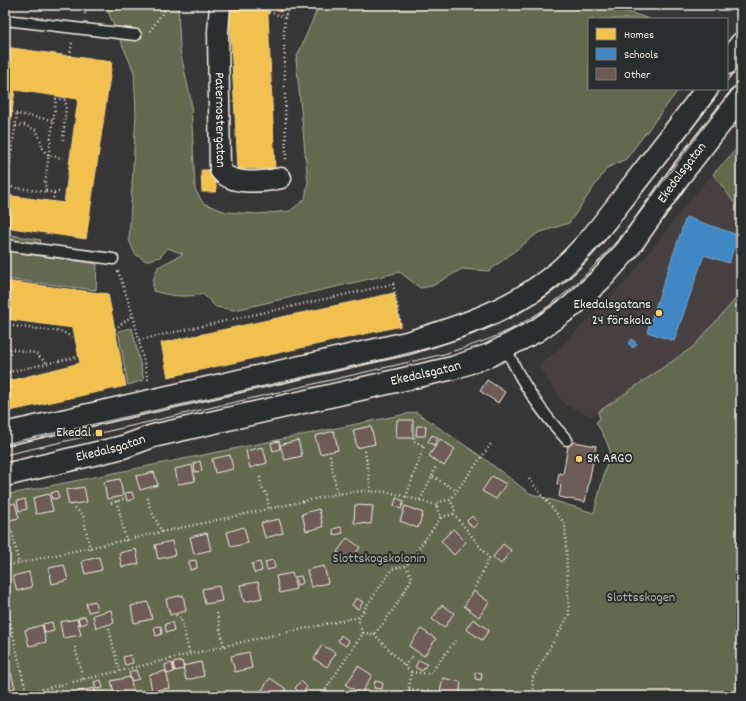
<svg xmlns="http://www.w3.org/2000/svg" width="746" height="701" font-family="Dekko,sans-serif">
	<style>
		.built { fill: #47413f }
		.green { fill: #62694f; stroke: #abad9c }
		.homes { fill: #f2c14e; stroke: #f3cf7c }
		.schools { fill: #3f88c5; stroke: #75a8d0 }
		.building { fill: #6c5b55; stroke: #f4f1e8 }
		.lines { fill: none; stroke-linecap: round; stroke-linejoin: round }
		.service-casing { stroke: #f4f1e8; stroke-width: 13 }
		.minor-casing { stroke: #f4f1e8; stroke-width: 23 }
		.tertiary-casing { stroke: #f4f1e8; stroke-width: 25 }
		.path { stroke: #f4f1e8; stroke-width: 2.5; stroke-dasharray: 1 3; stroke-linecap: butt }
		.service { stroke: #2a2d2e; stroke-width: 10 }
		.minor { stroke: #2a2d2e; stroke-width: 20 }
		.tertiary { stroke: #2a2d2e; stroke-width: 22 }
		.tram { stroke: #f4f1e8; stroke-width: 1 }
		.poi-dot { fill: #ffd166; stroke: #2a2d2e; stroke-width: 1.5 }
		.labels { text-anchor: middle; dominant-baseline: central; stroke-width: 4; stroke-linejoin: round; paint-order: stroke }
		.street-label { font-size: 14px; fill: #f4f1e8; stroke: #2a2d2e }
		.poi-label { font-size: 14px; fill: #f4f1e8; stroke: #2a2d2e; text-anchor: end }
		.park-label { font-size: 14px; fill: #b2b4a3; stroke: #2a2d2e }
	</style>
	<rect width="100%" height="100%" fill="#373636"/>
	<filter id="ink" filterUnits="userSpaceOnUse"><feTurbulence type="fractalNoise" baseFrequency=".025" numOctaves="2"/><feDisplacementMap in="SourceGraphic" scale="8" xChannelSelector="R" yChannelSelector="G"/><feConvolveMatrix kernelMatrix="1 2 1 2 8 2 1 2 1" color-interpolation-filters="sRGB"/></filter>
	<g filter="url(#ink)">
		<path class="built" d="M713 174 741 212V293L693 347 591 416 565 405 538 366 558 350 630 277 685 206Z"/>
		<path class="green" d="M108 5H178L180 50 191 101 195 189 203 203 226 212 257 214 290 211 305 199 308 182 296 59 319 5H613L615 8 650 19H589V89H679L626 159 607 168 569 223 538 233 489 271 462 269 432 286 420 288 400 272 235 310 216 307 203 294C185 298 171 296 153 291V280L158 267 183 254 168 248 160 257 146 261 135 254 129 240 136 113 134 72 107 9Z
			M741 144V212L713 174Z
			M5 234 41 240 40 245 5 242Z
			M5 251 97 264 96 290 5 279Z
			M741 293V696H5V495L416 412 482 457 529 493 594 513 610 451 606 440 596 422 600 419 598 412 693 347Z
			M132 328 144 380 128 385 118 331Z"/>
		<path class="homes" d="M41 5H84L83 10Z
			M247 5H283L281 12 270 8 268 14 275 169H238L229 8 246 7Z
			M5 47 112 62 86 239 5 227V195L64 203 78 99 15 90 5 161Z
			M201 170H216V192H202Z
			M5 281 108 294 126 386 5 412V382L80 363 73 328 5 319Z
			M394 293 401 326 168 377 161 343Z"/>
		<path class="schools" d="M686 217 738 235 729 263 704 255 674 341 647 332Z
			M632 339 637 344 633 348 628 343Z"/>
		<path class="building" d="M487 380 505 392 498 403 480 391Z
			M397 420H413V438H396Z
			M371 426 375 444 357 448 353 430Z
			M417 426H426L425 436H416Z
			M334 431 338 450 320 454 315 436Z
			M432 435 438 438 434 445 428 442Z
			M440 439 455 449 444 466 429 456Z
			M298 440 302 456 285 460 280 445Z
			M279 441 280 449 273 451 271 443Z
			M569 441 596 446 585 502 559 497 561 485 557 484 559 473 563 474Z
			M263 447 267 463 250 468 246 451Z
			M230 455 233 469 215 473 212 459Z
			M200 461 202 471 195 472 194 463Z
			M192 465 195 481 178 484 175 469Z
			M154 472 158 485 140 490 136 476Z
			M492 476 506 484 496 499 482 491Z
			M120 479 123 496 107 499 104 482Z
			M84 487 87 502 69 505 66 490Z
			M57 491 59 498 52 499 51 493Z
			M132 492 134 499 127 501 125 493Z
			M49 494 53 511 36 514 33 498Z
			M396 498 404 501 401 509 394 506Z
			M25 499 27 509 19 511 17 501Z
			M15 503 19 518 5 521V506Z
			M355 505 373 506 371 524 354 523Z
			M405 506 423 513 418 528 400 521Z
			M319 509 323 527 306 531 302 514Z
			M472 516 478 523 473 528 467 521Z
			M279 519 283 533 265 538 261 523Z
			M244 527 248 543 231 547 227 532Z
			M341 527 343 533 334 535 333 529Z
			M453 529 466 542 454 555 441 541Z
			M207 533 211 550 194 554 190 537Z
			M347 538 360 547 351 561 337 552Z
			M172 541 175 555 158 559 155 545Z
			M503 544 511 550 501 564 493 557Z
			M136 549 139 564 122 567 119 553Z
			M99 557 102 570 85 574 82 561Z
			M196 560 197 568 190 570 189 561Z
			M273 560 275 568 267 570 265 562Z
			M260 562 262 571 254 573 252 564Z
			M64 565 68 580 52 584 49 568Z
			M324 566 328 583 311 587 307 570Z
			M29 572 32 587 17 591 13 576Z
			M292 573 296 589 280 593 276 576Z
			M301 576 303 583 297 585 295 577Z
			M258 582 262 598 244 602 240 585Z
			M219 586 222 601 205 604 202 589Z
			M474 591 489 602 479 617 464 606Z
			M183 595 186 611 170 615 166 599Z
			M356 598 363 602 358 609 352 605Z
			M95 601 97 610 88 612 86 603Z
			M148 602 152 619 134 623 131 606Z
			M442 605 454 613 444 628 432 619Z
			M111 610 114 623 96 628 93 615Z
			M85 616 87 623 80 625 78 618Z
			M77 619 81 635 63 638 60 622Z
			M473 619 489 630 482 640 466 629Z
			M52 622 54 631 45 633 43 624Z
			M172 622 174 631 166 632 165 624Z
			M42 625 46 642 29 646 25 630Z
			M161 626 162 634 156 636 154 627Z
			M421 629 436 639 424 656 409 646Z
			M341 635 349 641 346 646 338 641Z
			M322 645 336 653 327 667 314 659Z
			M249 652 252 668 235 672 231 656Z
			M131 655 133 663 125 665 123 657Z
			M419 660 427 664 422 671 415 667Z
			M182 661 184 669 175 671 173 663Z
			M201 662 204 676 186 680 183 666Z
			M172 663 174 672 167 674 165 665Z
			M358 666 372 675 361 694 346 685Z
			M136 670 139 679 131 681 129 672Z
			M166 671 170 688 152 691 149 675Z
			M475 672 482 673 481 680 475 679Z
			M11 673 15 688 5 690V675Z
			M130 677 134 695 115 696 111 681Z
			M270 678 286 689 280 696H265L260 693Z
			M443 678 461 682 459 696H439Z
			M101 680 103 688 96 689 94 682Z
			M301 681 307 687 301 694 295 688Z
			M375 681 383 683 382 689 374 688Z
			M94 688 96 696H77L76 692Z"/>
		<g class="lines">
			<defs>
				<path id="service" d="M5 20 136 35
					M5 245 113 259
					M506 348C521 383 541 412 567 440"/>
				<g id="minor">
					<path id="s1" d="M220 5 218 32 220 170C231 186 264 182 281 178"/>
				</g>
				<g id="tertiary">
					<path d="M727 63 741 44"/>
					<path d="M5 434 407 343C457 328 506 312 548 280 580 256 603 224 627 193 654 158 681 124 707 89"/>
					<path id="s2" d="M5 475 123 447 153 436 453 368 490 355 536 331 572 306 602 278 627 250 680 175 741 97"/>
				</g>
			</defs>
			<use href="#service" class="service-casing"/>
			<use href="#minor" class="minor-casing"/>
			<use href="#tertiary" class="tertiary-casing"/>
			<path class="path" d="M190 5 200 10
				M269 12 285 17
				M85 14 86 5
				M736 23 741 17
				M150 31 168 5
				M70 56 72 42
				M12 112 17 114
				M52 120 17 114 7 184 12 187 46 192 45 183 56 99H63L64 97 66 105 63 140
				M16 126 24 125 36 130C46 150 38 155 63 158
				M286 159 284 34 285 17 291 5
				M5 168 9 169
				M46 192H60
				M53 202 54 192
				M118 271 133 315 148 380
				M5 325 63 332 75 339
				M115 329 133 315
				M5 336 8 325
				M139 340 393 284 401 324
				M5 348 35 353 47 363
				M8 372 77 357
				M5 373 9 372V381
				M365 451 371 490
				M330 455 337 494
				M432 476 436 466
				M260 477 261 486 267 495 269 510
				M529 479 565 524 569 615 532 679 534 696
				M406 497 424 446 414 441V437
				M148 498C149 512 158 521 162 533
				M420 500 432 476 457 491
				M450 500 491 444
				M117 501 126 541
				M111 503 124 499
				M75 508 83 515 90 549
				M441 517 454 514
				M7 527 12 531 19 564
				M5 566 337 494 363 491 388 492 436 505 437 502 450 500 455 509 454 514 489 558 475 587
				M5 600 27 696
				M217 613 224 647
				M176 615 181 619 190 655
				M109 628 119 671
				M363 633 359 625V617L392 569 406 566 441 517 436 505
				M363 633 374 634C390 617 401 598 412 578L406 566
				M374 634 411 672 408 696
				M75 647 83 679
				M404 666 413 656
				M411 672 430 674 455 641
				M409 689 437 694
				M26 693 251 640 359 617
				M321 696 363 633"/>
			<use href="#service" class="service"/>
			<use href="#minor" class="minor"/>
			<use href="#tertiary" class="tertiary"/>
			<path class="tram" d="M727 81 741 63
				M5 444 393 357C428 348 463 340 496 325 559 297 602 245 643 192 669 158 695 124 721 89
				M5 455 444 354C469 346 494 339 517 326 581 292 626 232 668 175 692 143 717 111 741 79"/>
		</g>
	</g>
	<g class="poi-dot">
		<circle cx="659" cy="313" r="4"/>
		<rect x="95" y="429" width="8" height="8" rx="2"/>
		<circle cx="579" cy="459" r="4"/>
	</g>
	<g class="labels">
		<g class="street-label">
			<text stroke="none"><textPath href="#s1" startOffset="115">Paternostergatan</textPath></text>
			<text stroke="none"><textPath href="#s2" startOffset="769">Ekedalsgatan</textPath></text>
			<text stroke="none"><textPath href="#s2" startOffset="433">Ekedalsgatan</textPath></text>
			<text stroke="none"><textPath href="#s2" startOffset="109">Ekedalsgatan</textPath></text>
		</g>
		<g class="poi-label">
			<text x="651" y="305">Ekedalsgatans<tspan x="651" dy="16">24 förskola</tspan></text>
			<text x="91" y="433">Ekedal</text>
			<text x="587" y="459" text-anchor="start">SK ARGO</text>
		</g>
		<g class="park-label">
			<text x="379" y="559">Slottskogskolonin</text>
			<text x="641" y="598">Slottsskogen</text>
		</g>
	</g>
	<rect width="746" height="701" fill="none" stroke="#2a2d2e" stroke-width="20"/>
	<rect x="10" y="10" width="726" height="681" fill="none" stroke="#f4f1e8" stroke-width="1.5" filter="url(#ink)"/>
	<rect x="588" y="18" width="140" height="72" fill="#2a2d2e" stroke="#7b7b78"/>
	<rect x="596" y="28" width="20" height="12" fill="#f2c14e" stroke="#7b7b78"/>
	<text x="624" y="38" font-size="12" fill="#f4f1e8">Homes</text>
	<rect x="596" y="48" width="20" height="12" fill="#3f88c5" stroke="#7b7b78"/>
	<text x="624" y="58" font-size="12" fill="#f4f1e8">Schools</text>
	<rect x="596" y="68" width="20" height="12" fill="#6c5b55" stroke="#7b7b78"/>
	<text x="624" y="78" font-size="12" fill="#f4f1e8">Other</text>
</svg>
